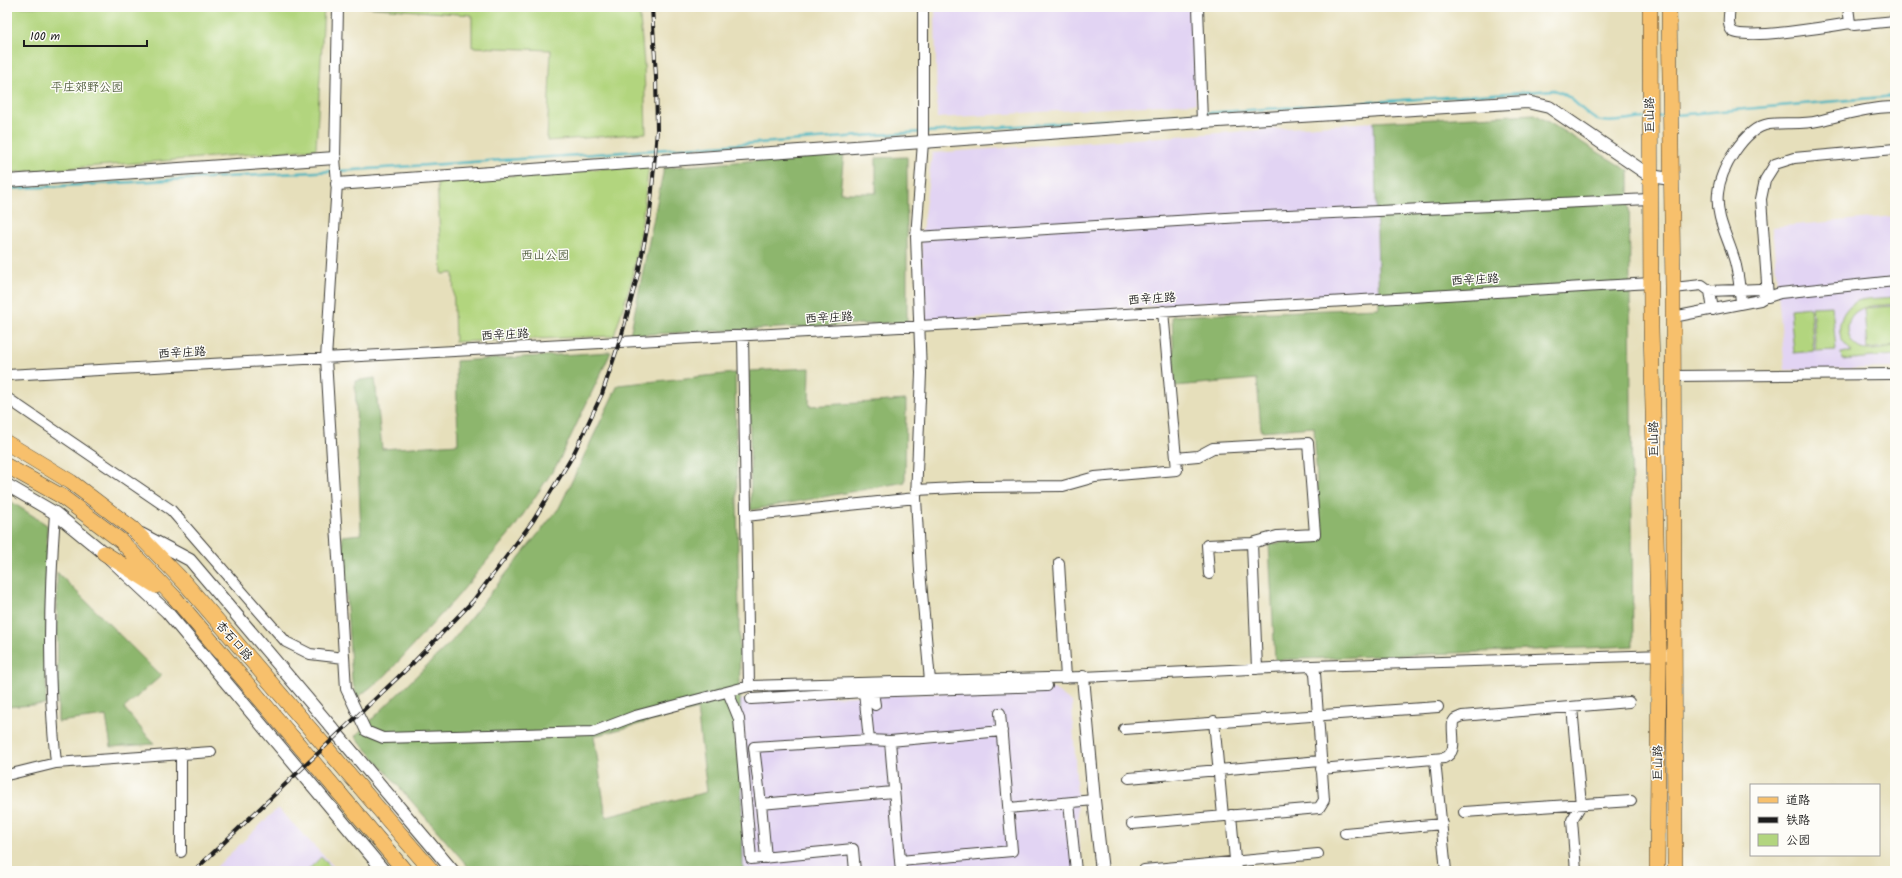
<svg xmlns="http://www.w3.org/2000/svg" width="1902" height="878" font-family="Kalam,'LXGW WenKai TC',sans-serif">
	<style>
		.built { fill: #e2d4f3 }
		.green { fill: #b2d57e; stroke: #67784d }
		.forest { fill: #8db66d; stroke: #546944; fill-rule: evenodd }
		.lines { fill: none; stroke-linecap: round; stroke-linejoin: round }
		.stream { stroke: #43b2be; stroke-width: 2.5 }
		.minor-casing { stroke: #3a3934; stroke-width: 12 }
		.tertiary-casing { stroke: #3a3934; stroke-width: 14 }
		.primary-casing { stroke: #3a3934; stroke-width: 16 }
		.minor { stroke: #fff; stroke-width: 10 }
		.tertiary { stroke: #fff; stroke-width: 12 }
		.primary { stroke: #f7c06c; stroke-width: 15 }
		.rail-casing { stroke: #1c1c1c; stroke-width: 4 }
		.rail { stroke: #fdfcf7; stroke-width: 2.5; stroke-dasharray: 8; stroke-linecap: butt }
		.labels { text-anchor: middle; dominant-baseline: central; stroke-width: 3; stroke-linejoin: round; paint-order: stroke }
		.park-label { font-size: 12px; fill: #505d3e; stroke: #fdfcf7 }
		.street-label { font-size: 12px; fill: #1c1c1c; stroke: #fdfcf7 }
	</style>
	<rect width="100%" height="100%" fill="#fdfcf7"/>
	<filter id="ink" filterUnits="userSpaceOnUse"><feTurbulence type="fractalNoise" baseFrequency=".025" numOctaves="2"/><feDisplacementMap in="SourceGraphic" scale="8" xChannelSelector="R" yChannelSelector="G"/><feConvolveMatrix kernelMatrix="1 2 1 2 8 2 1 2 1" color-interpolation-filters="sRGB"/></filter>
	<filter id="wash" filterUnits="userSpaceOnUse"><feTurbulence type="fractalNoise" baseFrequency=".012" numOctaves="4" result="noise"/><feDisplacementMap in="SourceGraphic" scale="16" xChannelSelector="R" yChannelSelector="G"/><feGaussianBlur stdDeviation="0.9" result="paint"/><feColorMatrix in="noise" values="0 0 0 0 0 0 0 0 0 0 0 0 0 0 0 0 0 1.4 0 .05"/><feComposite in="paint" operator="in"/></filter>
	<g filter="url(#wash)">
		<rect width="100%" height="100%" fill="#e6dfbb"/>
		<path class="built" d="M935 7H1192L1196 103 937 118Z
			M1374 122 1378 292 926 321 921 240 932 153Z
			M1895 216V368L1785 370 1772 227Z
			M1054 689 1072 702 1081 871H743L740 700Z
			M278 808 338 871H212Z"/>
		<path class="green" d="M7 7H324L316 149 7 173Z
			M362 7H639L644 64 646 133 547 141 551 50 472 47V15Z
			M649 165 642 221 632 279 614 336 455 342 453 273 442 274 437 181Z
			M1895 297V304C1884 306 1868 304 1859 310 1843 318 1845 342 1861 349 1870 352 1885 348 1895 347V355L1842 360 1841 353 1852 352C1848 348 1844 344 1842 340 1835 325 1844 304 1861 300 1872 298 1884 298 1895 297Z
			M1832 306 1836 350 1816 351 1812 307Z
			M1895 306V346L1867 349 1864 308Z
			M1810 307 1814 351 1794 353 1790 309Z
			M321 857 335 871H307Z"/>
		<path class="forest" d="M1535 114 1629 171 1633 646 1275 660 1269 544 1320 538 1314 427 1261 431 1257 379 1175 386 1172 316 1379 308 1374 122Z
			M844 153 840 193H876V158L907 157V322L630 335 664 168Z
			M611 352 558 463 514 528 457 597 386 675 357 698 352 680 342 536 361 534 355 381 375 378 382 449 458 444 456 361Z
			M810 368 809 406 906 400 905 482 751 510 749 371Z
			M735 373 743 871H472L355 736 452 641 559 508 618 385ZM697 709 707 792 606 817 594 736Z
			M7 499 47 525 46 704 7 707Z
			M57 572 161 676 124 708 154 744 111 747 106 716 58 722Z"/>
		<g class="lines">
			<path class="stream" d="M1204 113 1554 90C1572 95 1580 110 1595 119 1606 125 1633 119 1645 118
				M1676 115 1895 96
				M1654 117 1665 116
				M926 132 1199 114
				M339 171 921 132
				M7 189 334 171"/>
		</g>
	</g>
	<g filter="url(#ink)">
		<g class="lines">
			<defs>
				<path id="minor" d="M338 7 335 158 337 183 326 359 346 689 366 731 383 738 593 732 635 716 749 686 1083 677 1311 666 1665 655
					M923 7V142L916 237 921 373 916 498 920 571 930 681
					M1198 7 1202 122
					M1730 7C1729 15 1727 25 1732 31 1742 41 1832 26 1850 23L1854 25 1895 21
					M1848 7 1850 23
					M916 237 1242 217 1650 199
					M1673 288 1702 285 1710 291 1713 310
					M1710 291 1760 289 1768 297
					M1768 297 1761 199 1765 180 1775 164 1794 158 1895 149
					M1741 302C1740 290 1739 278 1736 266 1731 242 1715 220 1718 193 1720 170 1744 128 1769 124 1785 122 1802 125 1818 121 1843 115 1869 107 1895 107
					M1673 317 1760 300 1765 297 1767 295 1768 297 1780 293 1895 281
					M743 335 749 686
					M7 375 974 323 1651 283
					M1673 376 1895 374
					M7 398 171 510 286 642 310 654 344 658
					M1176 458 1198 456 1213 448 1308 443 1315 534 1277 536 1252 543 1207 545 1209 574
					M916 490 975 487 1063 486 1095 477 1177 470 1163 311
					M746 516 916 498
					M1252 543 1257 669
					M1059 563 1066 678
					M728 692 739 719 751 859 853 849 855 871
					M864 692 1047 686
					M873 692 875 705
					M751 699 864 692 869 740
					M1572 707 1581 805 1572 820 1576 871
					M1214 721 1223 816
					M1124 729 1438 707
					M1435 760 1446 871
					M56 763 211 752
					M1321 769 1444 758C1459 752 1451 735 1453 722L1455 719 1462 716 1629 702
					M7 775 56 763C47 680 49 596 55 513
					M1129 778 1320 761
					M1069 803 1076 871
					M761 804 754 747 869 740 890 741
					M1009 808 1094 800
					M1464 812 1631 801
					M1231 815 1236 871
					M1132 824 1319 808 1324 800 1315 673 1311 666
					M1345 833 1442 824
					M181 852V754
					M766 858 761 804 893 792
					M900 861 890 741 1002 731
					M1144 870 1318 854
					M901 871 900 861 1012 851 1000 713"/>
				<path id="tertiary" d="M7 181 335 158
					M337 184 1202 122 1527 102 1549 107 1650 176 1671 179
					M7 485 55 513 104 553 167 612 384 871
					M141 534 190 560 453 871
					M1083 677 1094 800 1102 871"/>
				<path id="primary" d="M1650 7 1651 328 1659 656 1657 871
					M1669 7 1673 288 1675 871
					M7 443 71 482 133 529 185 583 432 871
					M7 466 61 496 121 541 175 598 405 871
					M104 553 156 586"/>
			</defs>
			<use href="#minor" class="minor-casing"/>
			<use href="#tertiary" class="tertiary-casing"/>
			<use href="#primary" class="primary-casing"/>
			<use href="#minor" class="minor"/>
			<use href="#tertiary" class="tertiary"/>
			<use href="#primary" class="primary"/>
			<defs>
				<path id="rail" d="M194 871 412 664 473 601 533 521 572 457 602 394 622 334 638 274 650 214 657 130 656 77 652 7"/>
			</defs>
			<use href="#rail" class="rail-casing"/>
			<use href="#rail" class="rail"/>
		</g>
	</g>
	<g class="labels">
		<g class="park-label">
			<text x="87" y="87">平庄郊野公园</text>
			<text x="545" y="255">西山公园</text>
		</g>
		<g class="street-label">
			<text transform="translate(1650 115) rotate(-91)">巨山路</text>
			<text transform="translate(1475 280) rotate(-3)">西辛庄路</text>
			<text transform="translate(1152 299) rotate(-4)">西辛庄路</text>
			<text transform="translate(829 318) rotate(-3)">西辛庄路</text>
			<text transform="translate(505 335) rotate(-3)">西辛庄路</text>
			<text transform="translate(182 353) rotate(-3)">西辛庄路</text>
			<text transform="translate(1654 439) rotate(-91)">巨山路</text>
			<text transform="translate(234 641) rotate(49)">杏石口路</text>
			<text transform="translate(1658 763) rotate(-89)">巨山路</text>
		</g>
	</g>
	<rect width="1902" height="878" fill="none" stroke="#fdfcf7" stroke-width="24"/>
	<rect x="1750" y="784" width="130" height="72" fill="#fdfcf7" stroke="#a3a29f"/>
	<rect x="1758" y="797" width="20" height="6" fill="#f7c06c" stroke="#a3a29f"/>
	<text x="1786" y="804" font-size="12" fill="#1c1c1c">道路</text>
	<rect x="1758" y="817" width="20" height="6" fill="#1c1c1c" stroke="#a3a29f"/>
	<text x="1786" y="824" font-size="12" fill="#1c1c1c">铁路</text>
	<rect x="1758" y="834" width="20" height="12" fill="#b2d57e" stroke="#a3a29f"/>
	<text x="1786" y="844" font-size="12" fill="#1c1c1c">公园</text>
	<path d="M24 40v6h123v-6" fill="none" stroke="#1c1c1c" stroke-width="2"/>
	<text x="30" y="40" font-size="12" fill="#1c1c1c" stroke="#fdfcf7" stroke-width="3" paint-order="stroke">100 m</text>
</svg>
